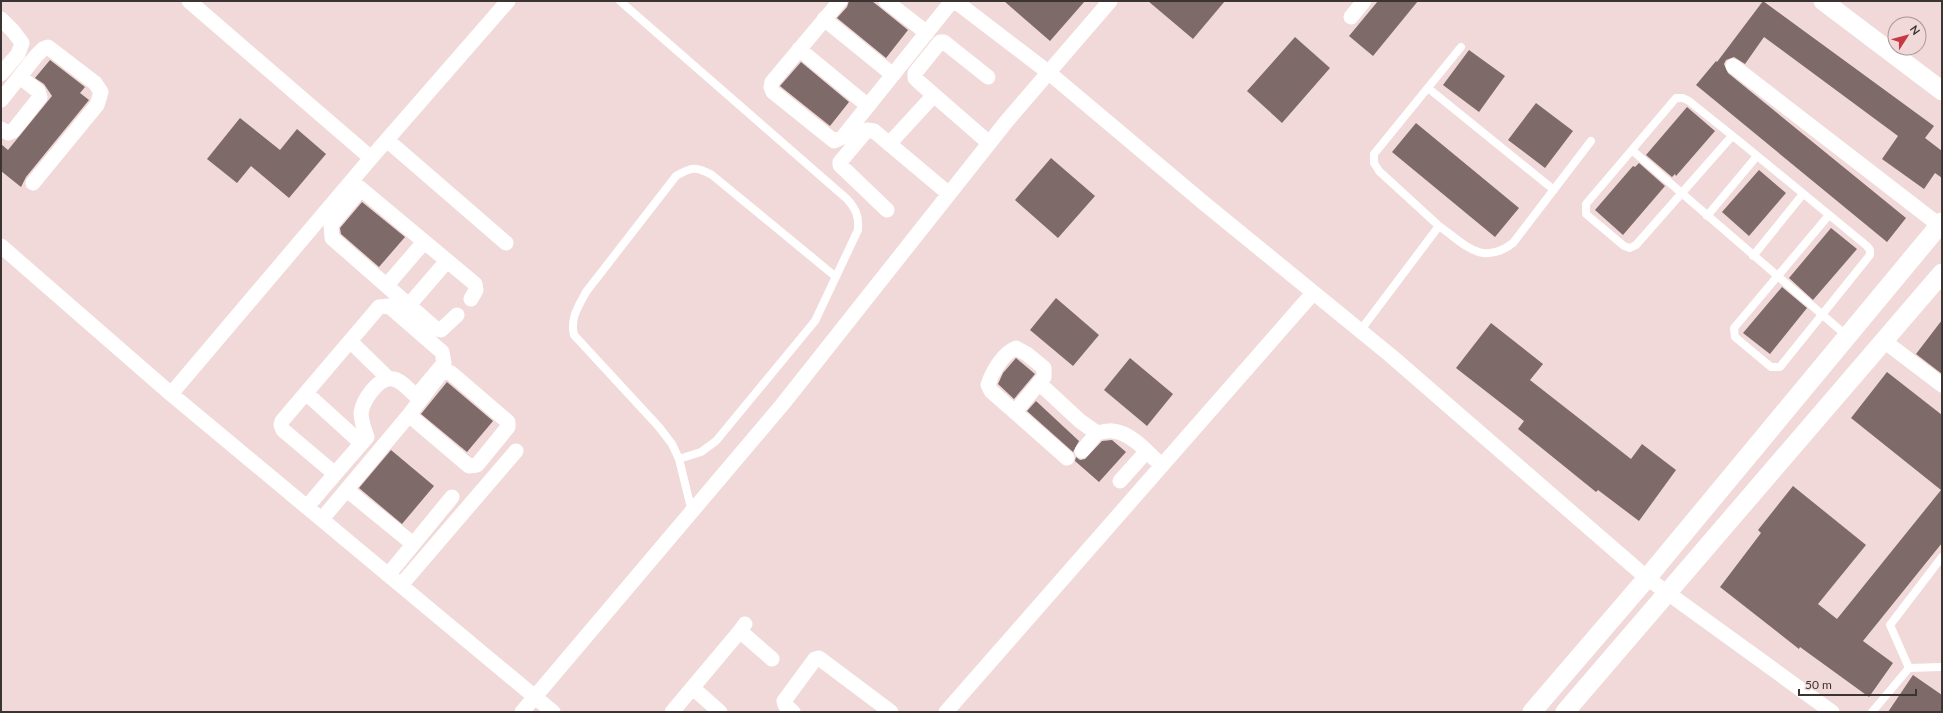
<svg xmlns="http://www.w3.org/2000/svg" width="1943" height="713" font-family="Lato,sans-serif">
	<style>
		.building { fill: #7e6a69 }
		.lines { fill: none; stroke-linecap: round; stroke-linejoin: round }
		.service { stroke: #fff; stroke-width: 8 }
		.minor { stroke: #fff; stroke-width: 15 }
		.tertiary { stroke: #fff; stroke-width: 19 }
	</style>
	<rect width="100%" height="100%" fill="#f0d9d8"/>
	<path class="building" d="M849 1H872L908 30 886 58 837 18 847 7Z
		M1004 1H1085L1050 41Z
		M1148 1H1225L1193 39Z
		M1378 1H1418L1373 56 1349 36Z
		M1763 1 1934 126 1925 138 1942 151V178L1935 173 1924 189 1882 159 1898 136 1764 37 1745 64 1734 57 1726 60 1724 64 1728 73 1906 218 1887 242 1696 85 1716 61 1717 62Z
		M1295 37 1330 68 1282 123 1247 91Z
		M1469 50 1505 76 1479 112 1443 85Z
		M50 60 85 87 80 93 89 100 26 177 21 187 1 171V144L8 150 52 96 44 84 35 78Z
		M801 62 849 102 830 126 780 86Z
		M1536 103 1573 131 1545 168 1508 140Z
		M1687 107 1715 131 1676 176 1675 174 1672 177 1646 155Z
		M240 118 280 150 297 129 326 154 289 198 251 166 237 183 207 159Z
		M1416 123 1519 208 1495 237 1392 152Z
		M1051 158 1095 196 1058 238 1015 200Z
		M1639 163 1665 186 1623 235 1595 210 1633 166 1635 167Z
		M1759 170 1786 193 1749 236 1722 212Z
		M362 202 405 237 379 267 341 234 340 228Z
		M1831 228 1857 249 1813 300 1789 278Z
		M1782 287 1807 308 1770 354 1743 333Z
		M1056 298 1099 335 1073 366 1030 330Z
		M1942 320V374L1916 354Z
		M1491 323 1543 364 1530 380 1631 459 1642 444 1676 470 1639 521 1598 490 1596 492 1518 429 1524 421 1456 368Z
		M1016 358 1035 374 1014 399 998 384 1003 373Z
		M1130 358 1173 394 1147 426 1104 390Z
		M1887 372 1942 415V543L1863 641 1893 663 1869 697 1800 647 1799 649 1720 587 1761 533 1758 530 1793 486 1866 545 1818 604 1837 619 1941 490 1851 418Z
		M447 382 493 421 467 452 421 414Z
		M1036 401 1079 441 1073 452 1027 411Z
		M1112 440 1126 452 1099 482 1075 461 1076 457 1080 460 1085 459 1102 441Z
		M391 450 434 486 402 524 359 488Z
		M1913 675 1942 695V712H1888Z"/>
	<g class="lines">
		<path class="service" d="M620 1 847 199C856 209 859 216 858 230L815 321 716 441 701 452 679 459
			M1428 88 1554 190
			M1732 136 1636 245 1630 248 1624 246 1586 214V204L1676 98H1683L1689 101 1744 145 1867 246 1870 250V255L1780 367H1771L1735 337 1734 328 1829 215
			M1633 151 1847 336
			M1707 216 1757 156
			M1439 226C1465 244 1481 267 1513 243L1591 141
			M1753 256 1803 194
			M1360 331 1439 226 1379 171 1374 163V154L1461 47
			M692 512 679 459 672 444 659 427 574 335C570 318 578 307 586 292L676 176C691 167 696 166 712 175L836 277
			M1909 668 1942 667
			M1872 712 1909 668 1890 625 1942 557"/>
		<path class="minor" d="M189 1 371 158
			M840 1 772 82 771 87 773 92 834 141 843 137 952 1
			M886 1 927 33
			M955 1 1048 72 1205 204 1390 355 1647 578 1832 712
			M1351 17 1364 1
			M1 19 13 31 22 43 18 54 1 74
			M824 19 893 75
			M799 49 868 106
			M1733 66 1939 225
			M988 77 944 42H940L915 73V78L919 82 989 143
			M1 100 36 56 43 49 48 47 95 83 101 92 97 105 33 183
			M1 129 8 133 13 131 40 97 38 91 20 77
			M387 140 506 243
			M889 144 934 95
			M354 183 475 284 476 290 471 299
			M361 189 331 225 332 238 436 329 441 330 457 315
			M887 210 840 165V162L867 130 874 131 949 194
			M1 246 171 394 553 712
			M387 285 424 242
			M409 305 447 261
			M350 341 389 379
			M1884 341 1942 385
			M1039 383 1080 421 1097 433C1102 432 1108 430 1113 431 1132 433 1148 453 1161 465
			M306 393 361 443
			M171 394 371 158 508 1
			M1015 412 1044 377V368L1027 354 1016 348C1004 352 992 372 988 385L991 391 1067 458
			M1082 451 1097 433
			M1120 481 1146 452
			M347 490 413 544
			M307 507C327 483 347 460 367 437 364 429 361 421 361 413 363 400 378 377 393 379 401 380 408 389 415 395L419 393 444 363 442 352 389 306 379 307 282 421 281 425 283 430 335 474
			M322 519 409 415 441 373 446 371 451 373 508 422V427L477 465 469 466 409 415
			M388 575 452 497
			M401 585 516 451
			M745 624 740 631 772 659
			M693 688 720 712
			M522 712 782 405 1006 122 1110 1
			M672 712 740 631
			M793 712 785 705 784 701 815 659 819 658 891 712
			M946 712 1313 293"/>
		<path class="tertiary" d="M1823 1 1942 91
			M1532 712 1647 578 1942 222
			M1565 712 1942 273"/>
	</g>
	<rect width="1943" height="713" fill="none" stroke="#3c3433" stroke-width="4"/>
	<g transform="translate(1907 36) rotate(54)"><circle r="19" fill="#f0d9d8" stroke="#a89796"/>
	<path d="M0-3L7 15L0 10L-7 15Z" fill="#c83844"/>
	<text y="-6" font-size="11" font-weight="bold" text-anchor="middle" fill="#3c3433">N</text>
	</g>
	<path d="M1799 689v6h117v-6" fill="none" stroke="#3c3433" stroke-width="2"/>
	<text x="1805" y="689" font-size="12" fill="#3c3433" stroke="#f0d9d8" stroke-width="3" paint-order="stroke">50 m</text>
</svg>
